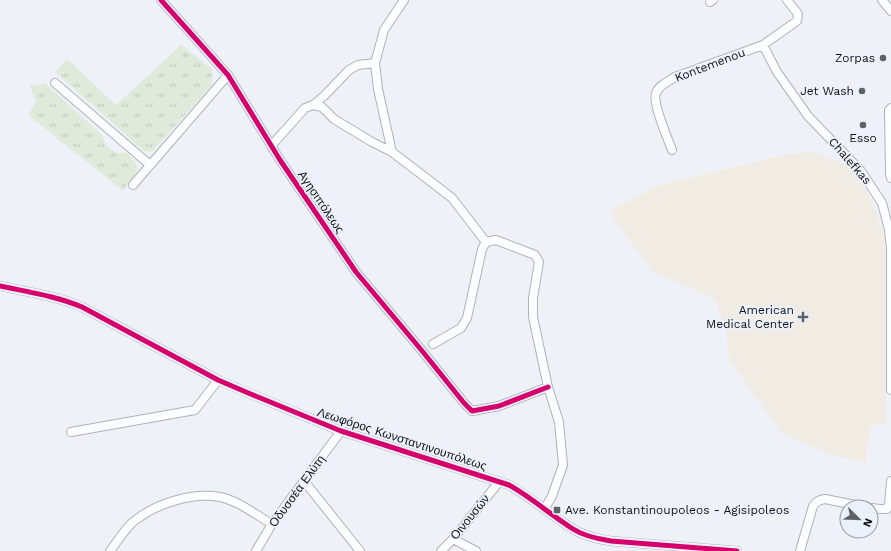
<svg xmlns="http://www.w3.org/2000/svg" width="891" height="551" font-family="'Work Sans',sans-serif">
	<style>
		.medical { fill: #f0ebe3 }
		.grass { fill: url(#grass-tufts) }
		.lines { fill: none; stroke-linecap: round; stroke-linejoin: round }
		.minor-casing { stroke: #afb2b7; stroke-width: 10 }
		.tertiary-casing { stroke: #afb2b7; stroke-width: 10 }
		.minor { stroke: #fcfdfe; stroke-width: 8 }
		.tertiary { stroke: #fcfdfe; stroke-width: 9 }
		.cycleway-casing { stroke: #ebf1fb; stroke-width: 8 }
		.cycleway { stroke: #d6006c; stroke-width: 5 }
		.poi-dot { fill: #5e6165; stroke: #ebf1fb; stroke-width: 1.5 }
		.labels { text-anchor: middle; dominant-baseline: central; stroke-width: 3.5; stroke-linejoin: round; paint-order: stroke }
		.poi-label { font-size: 12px; fill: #111316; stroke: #ebf1fb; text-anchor: end }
		.street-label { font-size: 12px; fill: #111316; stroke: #ebf1fb }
	</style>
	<defs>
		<pattern id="grass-tufts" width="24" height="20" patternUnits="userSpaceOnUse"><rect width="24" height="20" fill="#dfeadb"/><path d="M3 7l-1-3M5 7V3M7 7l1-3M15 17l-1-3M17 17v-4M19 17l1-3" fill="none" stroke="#bec8bb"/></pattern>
	</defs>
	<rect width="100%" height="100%" fill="#eef2f8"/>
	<path class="medical" d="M813 152 846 165 862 184 876 210 885 239 886 422 870 427 866 462 831 455 780 432 729 359 727 334 715 299 651 271 609 211 660 185 783 155Z"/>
	<path class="grass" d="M181 45 212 69V85L152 152 144 151 55 72 67 59 116 105Z
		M45 83 103 136 105 145 117 153H127L136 163 137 171 123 191 28 115 36 102 30 86Z"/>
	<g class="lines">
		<defs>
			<path id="minor" d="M161 0 228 75 280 160 356 272 423 352 464 403 472 411 499 406 548 387
				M882 0 891 11
				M710 2 713 0
				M763 45 777 72 808 116 861 171 882 203 889 230 891 248V390
				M55 83 150 165
				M313 105 324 96 349 70 358 65 375 63
				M891 108 889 110 890 174 891 178
				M271 146 305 108 313 105 322 107 334 119 372 142 392 152 434 184 452 198 486 242
				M672 150C668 139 652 103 656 93 659 85 669 81 675 77L763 45 797 21 798 14 787 0
				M392 152 378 89 375 63 384 30 404 0
				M133 185 228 75
				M433 344 461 328 467 318 482 249 486 242 496 240 535 255 539 262 533 298V317L548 387 559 422 563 465 552 496 545 508
				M71 432 195 410 218 380
				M304 481 360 551
				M871 508 880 509H887L889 504 891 481
				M453 539 476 551
				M110 551C117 542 124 530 133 522 155 504 191 492 220 497 239 501 256 515 272 524
				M256 551 272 524 341 431
				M441 551 453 539 499 482
				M800 551 813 506C817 501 819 500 825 499L865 507"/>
			<path id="tertiary" d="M0 286C28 292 56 296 82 307L218 380 253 395 341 431 509 485C532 498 551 515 573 529 584 536 598 539 611 541L737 551"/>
		</defs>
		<use href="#minor" class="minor-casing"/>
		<use href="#tertiary" class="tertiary-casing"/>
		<use href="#minor" class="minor"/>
		<use href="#tertiary" class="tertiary"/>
		<defs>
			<path id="cycleway" d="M161 0 228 75 280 160 356 272 423 352 464 403 472 411 499 406 548 387
				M0 286C28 292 56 296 82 307L218 380 253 395 341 431 509 485C532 498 551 515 573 529 584 536 598 539 611 541L737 551"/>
		</defs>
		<use href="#cycleway" class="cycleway-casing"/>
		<use href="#cycleway" class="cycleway"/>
	</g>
	<g class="poi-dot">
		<circle cx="883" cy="58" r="4"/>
		<circle cx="862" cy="91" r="4"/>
		<circle cx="863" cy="125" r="4"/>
		<path d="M801 311h4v4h4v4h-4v4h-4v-4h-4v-4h4z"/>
		<rect x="553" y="506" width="8" height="8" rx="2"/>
	</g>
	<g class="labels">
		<g class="poi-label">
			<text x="875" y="58">Zorpas</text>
			<text x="854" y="91">Jet Wash</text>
			<text x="863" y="138" text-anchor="middle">Esso</text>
			<text x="794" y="310">American<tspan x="794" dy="14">Medical Center</tspan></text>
			<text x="565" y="510" text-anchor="start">Ave. Konstantinoupoleos - Agisipoleos</text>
		</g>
		<g class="street-label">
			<text transform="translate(710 65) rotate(-21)">Kontemenou</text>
			<text transform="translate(850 161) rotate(49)">Chalefkas</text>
			<text transform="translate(321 202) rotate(56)">Αγησιπόλεως</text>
			<text transform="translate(402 439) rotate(18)">Λεωφόρος Κωνσταντινουπόλεως</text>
			<text transform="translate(297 491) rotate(-54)">Οδυσσέα Ελύτη</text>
			<text transform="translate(470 517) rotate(-51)">Οινουσών</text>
		</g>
	</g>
	<g transform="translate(859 519) rotate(113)"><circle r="19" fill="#ebf1fb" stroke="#94989f"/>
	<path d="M0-3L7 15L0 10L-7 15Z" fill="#5e6165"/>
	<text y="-6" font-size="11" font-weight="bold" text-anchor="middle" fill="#111316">N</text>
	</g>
</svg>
